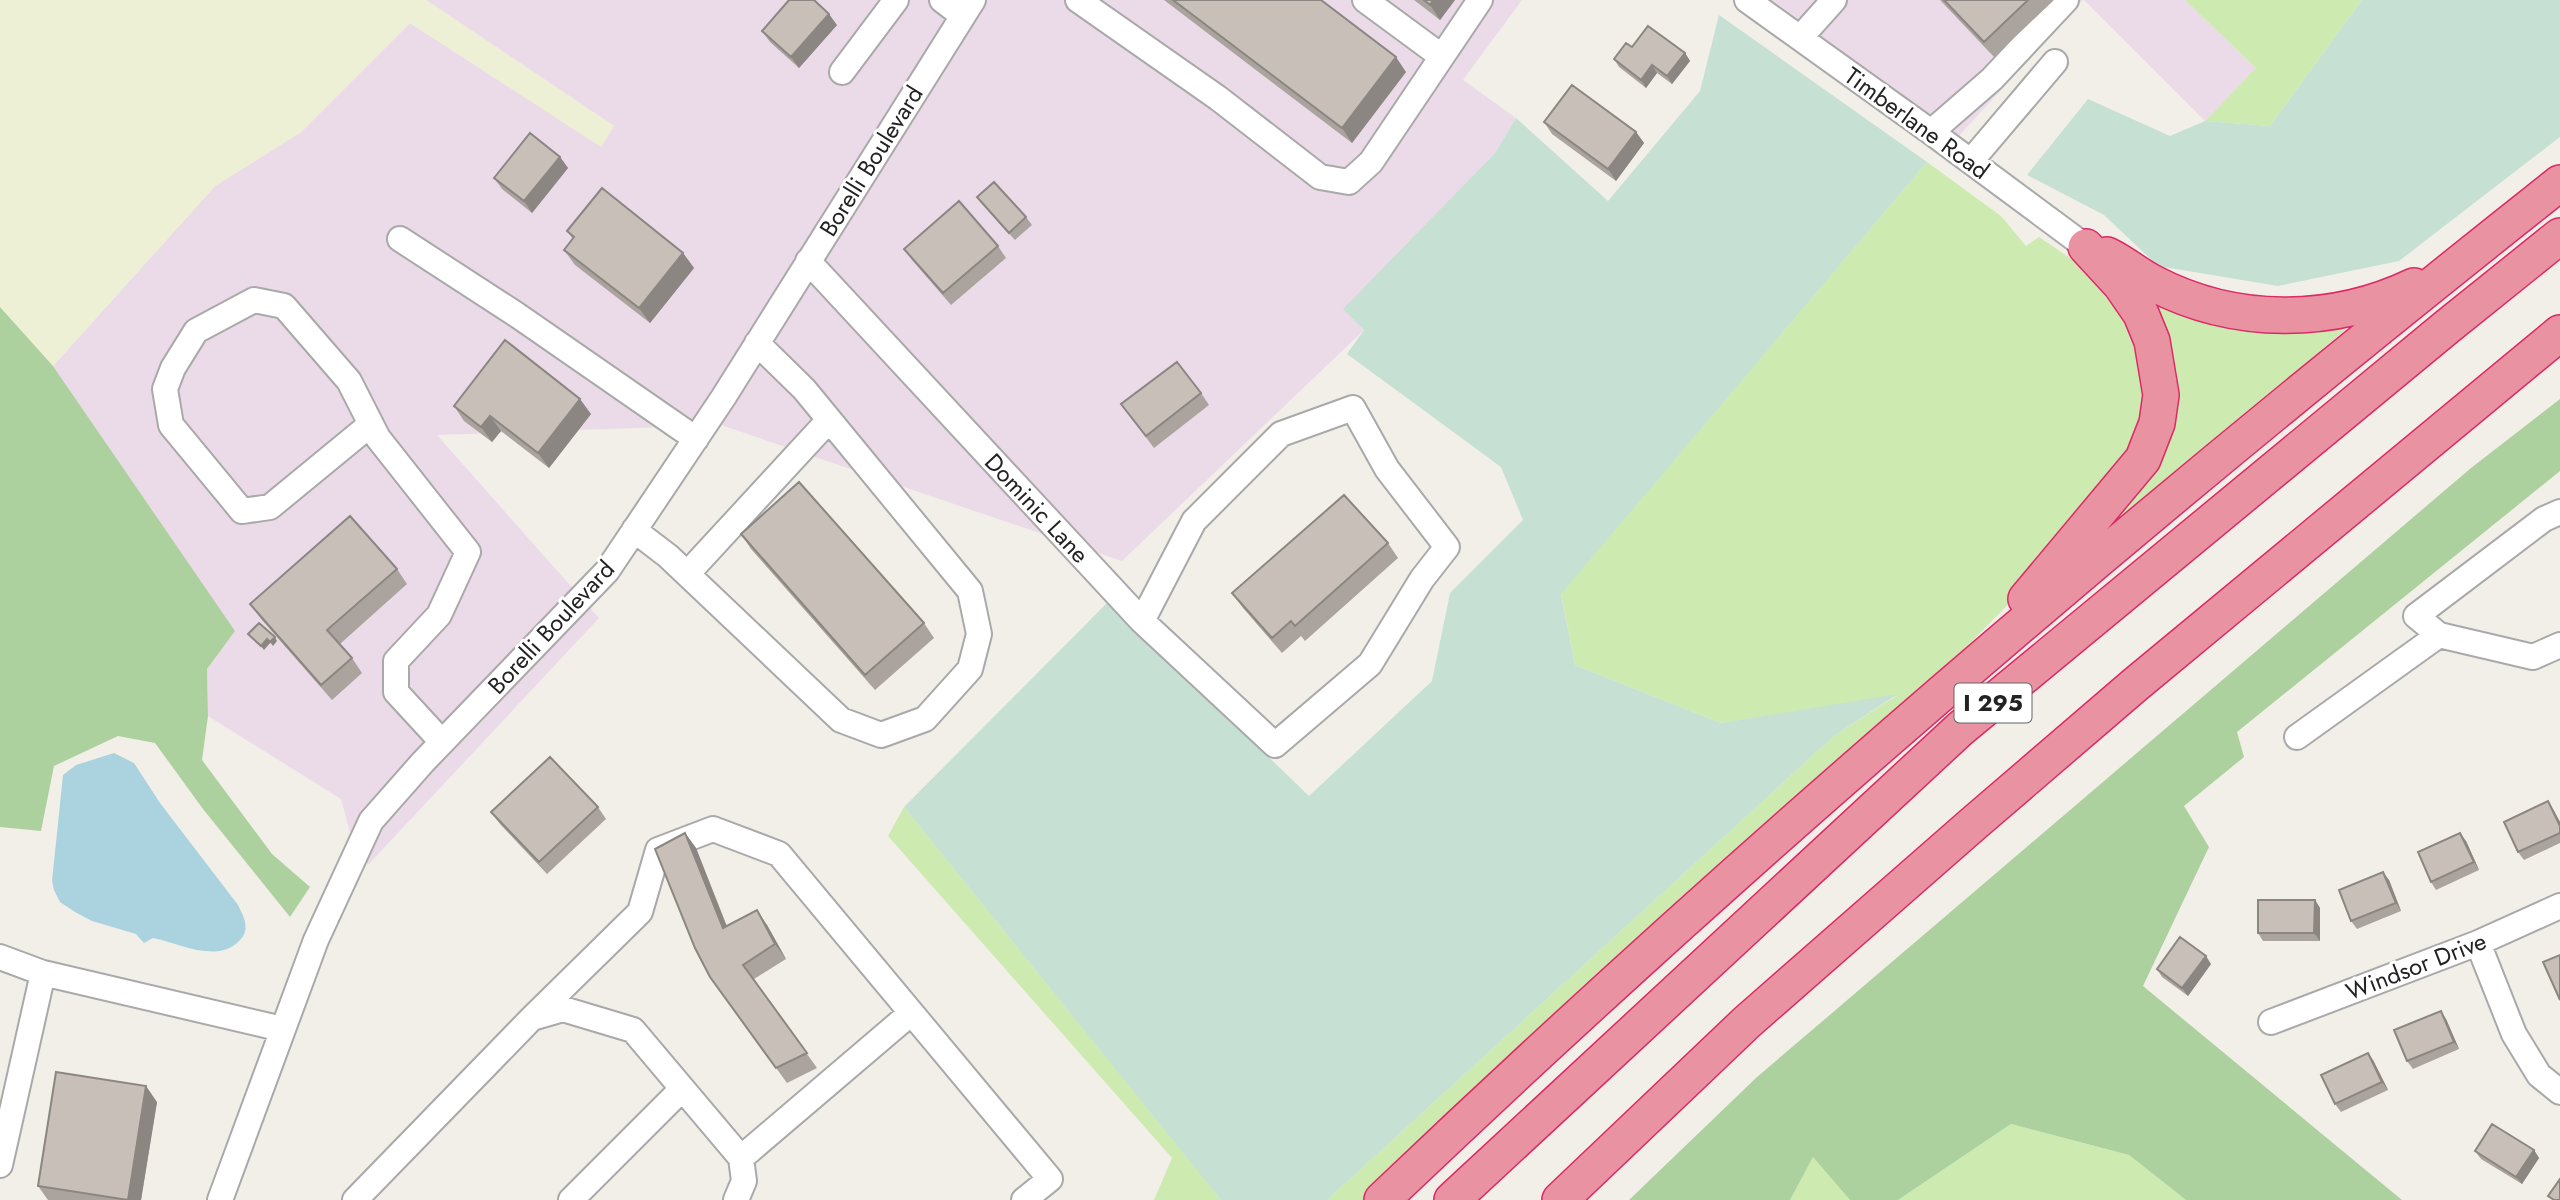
<svg xmlns="http://www.w3.org/2000/svg" width="2560" height="1200" font-family="Jost,sans-serif">
	<style>
		.industrial { fill: #ebdbe8 }
		.farmland { fill: #eef0d5 }
		.grass { fill: #cdebb0 }
		.forest { fill: #add19e }
		.wetland { fill: #c6e0d4 }
		.water { fill: #aad3df }
		.lines { fill: none; stroke-linecap: round; stroke-linejoin: round }
		.minor-casing { stroke: #a9a9a9; stroke-width: 28 }
		.highway-casing { stroke: #dc2a67; stroke-width: 38 }
		.minor { stroke: #fff; stroke-width: 24 }
		.highway { stroke: #e892a2; stroke-width: 35 }
		.wall { fill: #aba49e }
		.shaded-wall { fill: #8b8681 }
		.building { fill: #c7bfb8; stroke: #8b8681; stroke-width: 2 }
		.labels { text-anchor: middle; dominant-baseline: central; stroke-width: 6; stroke-linejoin: round; paint-order: stroke }
		.shield { fill: #fff; stroke: #646464; stroke-width: 2 }
		.shield-label { font-size: 23px; font-weight: bold; fill: #222 }
		.street-label { font-size: 24px; fill: #222; stroke: #fff }
	</style>
	<rect width="100%" height="100%" fill="#f2efe9"/>
	<path class="industrial" d="M426 0H1522L1463 80 1516 118 1495 153 1344 309 1364 330 1122 561 721 425 437 435 599 618 368 865 354 847 341 799 208 716 207 669 234 631 53 366 215 186 301 132 410 23 601 146 614 126Z
		M1741 0H2083L1948 148Z
		M2084 0H2185L2256 68 2205 121Z"/>
	<path class="farmland" d="M0 0H426L614 126 601 147 410 23 301 132 215 186 53 366 0 307Z"/>
	<path class="grass" d="M2185 0H2362L2270 126 2205 121 2256 68Z
		M1927 162 2001 216 2026 246 2039 237 2098 277 2138 329 2145 413 2131 456 2050 562 1918 696 1372 1200H1327L1834 736 1896 696 1721 723 1575 665 1561 593Z
		M2152 299 2228 329H2346L2109 532 2179 391Z
		M904 807 1203 1177 1221 1200H1154L1172 1158 888 836Z
		M2011 1124 2129 1155 2186 1200H1898Z
		M1813 1156 1850 1200H1790Z"/>
	<path class="forest" d="M0 307 53 366 235 631 207 669 208 716 202 760 272 854 310 887 290 917 203 809 155 743 118 736 54 766 41 831 0 827Z
		M2560 399V471L2237 732 2244 757 2184 806 2209 847 2143 986 2402 1200H2186L2129 1155 2011 1124 1898 1200H1850L1813 1157 1790 1200H1629L1757 1077 2471 468Z"/>
	<path class="wetland" d="M2362 0H2560V137L2399 261 2278 286 2158 266 2104 215 2027 175 2088 99 2170 136 2205 121 2270 126Z
		M1719 15 1927 162 1561 594 1575 665 1721 723 1898 694 1834 736 1327 1200H1221L904 807 1108 602 1309 796 1432 681 1450 593 1523 520 1501 467 1347 354 1364 330 1343 309 1495 153 1516 118 1608 201 1700 91Z"/>
	<path class="water" d="M114 753 134 763 160 803 238 905C244 917 251 930 239 941 217 964 179 943 153 938L144 943 136 934 92 921 75 912 60 902 54 890 52 881 63 775 76 765Z"/>
	<g class="lines">
		<defs>
			<path id="minor" d="M942 0 963 16
				M1078 0 1218 98 1320 177 1349 182 1371 162 1480 0
				M1365 0 1441 56
				M1747 0 1931 132 2086 247
				M1800 38 1834 0
				M842 72 896 0
				M1931 132 1992 79 2066 0
				M1971 161 2055 62
				M400 239 517 315 696 439
				M808 261 1142 621 1275 745 1370 664 1422 579 1447 547 1387 469 1353 408 1281 434 1194 521 1142 621
				M371 424 270 507 242 511 171 425 165 389 173 368 196 331 254 300 284 306 349 381 378 438 468 552 439 615 396 661V692L442 742
				M634 530 668 556 841 720 881 735 925 719 970 669 979 634 970 591 804 389 757 343
				M687 574 829 420
				M2439 635 2533 657 2560 645
				M2297 737 2439 635 2416 616 2544 519 2560 512
				M2478 943 2514 1034 2539 1075 2560 1092
				M0 957 43 973
				M532 1018 640 912 658 850 713 829 779 854 1050 1179 1024 1200
				M2271 1022 2478 943 2560 906
				M741 1158 911 1013
				M0 1165 43 973 282 1029
				M220 1200 316 940 371 821 423 762 607 571 723 398 973 0
				M355 1200 532 1018 563 1009 633 1030 741 1158 744 1181 736 1200
				M571 1200 682 1089"/>
			<path id="highway" d="M2107 255C2124 263 2137 275 2153 283 2235 326 2332 325 2414 286
				M2026 599 2143 459 2157 423 2161 395 2152 341 2141 314 2121 285 2086 247
				M1382 1200C1757 842 2153 505 2560 183
				M1452 1200 1960 729 2448 326 2560 236
				M1560 1200 1747 1022 1973 824 2136 684 2560 333"/>
		</defs>
		<use href="#minor" class="minor-casing"/>
		<use href="#highway" class="highway-casing"/>
		<use href="#minor" class="minor"/>
		<use href="#highway" class="highway"/>
	</g>
	<path class="wall" d="M1164 0H1321L1406 72 1352 143Z
		M1414 0H1455L1440 20Z
		M1940 0H2054L1994 57Z
		M837 25 799 68 770 42 762 31Z
		M1632 47 1685 53 1690 61 1672 84 1657 73 1646 88 1619 67 1614 59Z
		M1544 122 1636 132 1644 143 1616 181 1552 134Z
		M560 157 568 168 532 213 502 189 494 178Z
		M977 197 1026 217 1032 225 1015 240 983 205Z
		M567 231 683 253 694 268 650 323 575 265 564 250 573 239Z
		M998 246 1006 258 951 305 912 260 904 249Z
		M1201 393 1209 405 1154 448 1121 404Z
		M454 406 591 414 549 468 501 431 492 442 464 421Z
		M741 534 924 623 934 638 875 690 751 549Z
		M1388 543 1398 558 1305 641 1301 636 1282 653 1243 608 1232 593Z
		M397 569 407 584 340 644 352 658 362 673 332 700 261 619 250 604Z
		M598 807 606 819 547 874 500 824 491 812Z
		M2553 809 2560 822V843L2524 860 2518 852Z
		M685 833 696 848 727 926 767 925 786 959 754 979 817 1068 787 1083 710 977Z
		M2466 841 2479 870 2436 890 2431 882Z
		M2389 880 2401 911 2357 929 2351 921Z
		M2315 900 2320 908V941H2263L2258 933Z
		M2211 964 2188 996 2162 977 2157 969Z
		M2446 1019 2459 1049 2413 1069 2407 1061Z
		M2373 1060 2388 1090 2341 1112 2335 1104Z
		M157 1102 141 1200H48L38 1186Z
		M2534 1150 2539 1158 2522 1184 2481 1159 2475 1151Z"/>
	<path class="shaded-wall" d="M1433 0H1455L1440 20 1430 5Z
		M829 14 837 25 799 68 791 57Z
		M1685 53 1690 61 1672 84 1667 76Z
		M1396 57 1406 72 1352 143 1342 128Z
		M1652 65 1657 73 1646 88 1641 80Z
		M1636 132 1644 143 1616 181 1608 169Z
		M560 157 568 168 532 213 524 201Z
		M683 253 694 268 650 323 639 308Z
		M580 399 591 414 549 468 538 453Z
		M490 416 501 431 492 442 481 427Z
		M275 637 277 641 273 646 270 642Z
		M267 639 270 643 264 650 261 646Z
		M2548 801 2553 809 2560 822V826Z
		M685 833 696 848 733 943 723 928Z
		M2460 833 2466 841 2479 870 2474 862Z
		M2383 872 2389 880 2401 911 2396 903Z
		M2315 900 2320 908V941L2314 933Z
		M757 910 767 925 786 959 775 944Z
		M2206 956 2211 964 2188 996 2182 988Z
		M2441 1011 2446 1019 2459 1049 2454 1042Z
		M2368 1053 2373 1060 2388 1090 2382 1082Z
		M146 1086 157 1102 141 1200H128Z
		M2534 1150 2539 1158 2522 1184 2516 1177Z"/>
	<path class="building" d="M789 0H814L829 14 791 57 762 31Z
		M1173 0H1321L1396 57 1342 128Z
		M1424 0H1433L1430 5Z
		M1944 0H2028L1984 42Z
		M1648 26 1685 53 1667 76 1652 65 1641 80 1614 59 1626 43 1632 47Z
		M1572 85 1636 132 1608 169 1544 122Z
		M530 133 560 157 524 201 494 178Z
		M994 182 1026 217 1009 233 977 197Z
		M602 188 683 253 639 308 564 250 574 237 567 231Z
		M959 201 998 246 943 293 904 249Z
		M505 340 580 399 538 453 490 416 481 427 454 406Z
		M1177 362 1201 393 1146 436 1121 404Z
		M799 482 924 623 865 675 741 534Z
		M1344 495 1388 543 1295 626 1291 621 1272 638 1232 593Z
		M350 516 397 569 327 630 352 658 321 685 250 604Z
		M259 623 275 637 270 642 267 639 261 646 248 634Z
		M550 757 598 807 539 862 491 812Z
		M2548 801 2560 826V833L2518 852 2504 822Z
		M685 833 723 928 757 910 775 944 743 965 807 1053 776 1068 710 977 695 948 655 849Z
		M2460 833 2474 862 2431 882 2418 852Z
		M2383 872 2396 903 2351 921 2339 890Z
		M2258 900H2315L2314 933H2258Z
		M2180 937 2206 956 2182 988 2157 969Z
		M2560 955V1000L2543 962Z
		M2441 1011 2454 1042 2407 1061 2394 1030Z
		M2368 1053 2382 1082 2335 1104 2321 1075Z
		M56 1072 146 1086 128 1200 38 1186Z
		M2492 1124 2534 1150 2516 1177 2475 1151Z
		M2560 1179V1200H2554L2548 1196Z"/>
	<g class="labels">
		<rect class="shield" x="1954.5" y="683.5" width="77" height="39" rx="5"/>
		<g class="shield-label">
			<text x="1993" y="703">I 295</text>
		</g>
		<g class="street-label">
			<text transform="translate(1917 123) rotate(36)">Timberlane Road</text>
			<text transform="translate(871 161) rotate(-58)">Borelli Boulevard</text>
			<text transform="translate(1037 508) rotate(47)">Dominic Lane</text>
			<text transform="translate(551 627) rotate(-47)">Borelli Boulevard</text>
			<text transform="translate(2416 966) rotate(-21)">Windsor Drive</text>
		</g>
	</g>
</svg>
